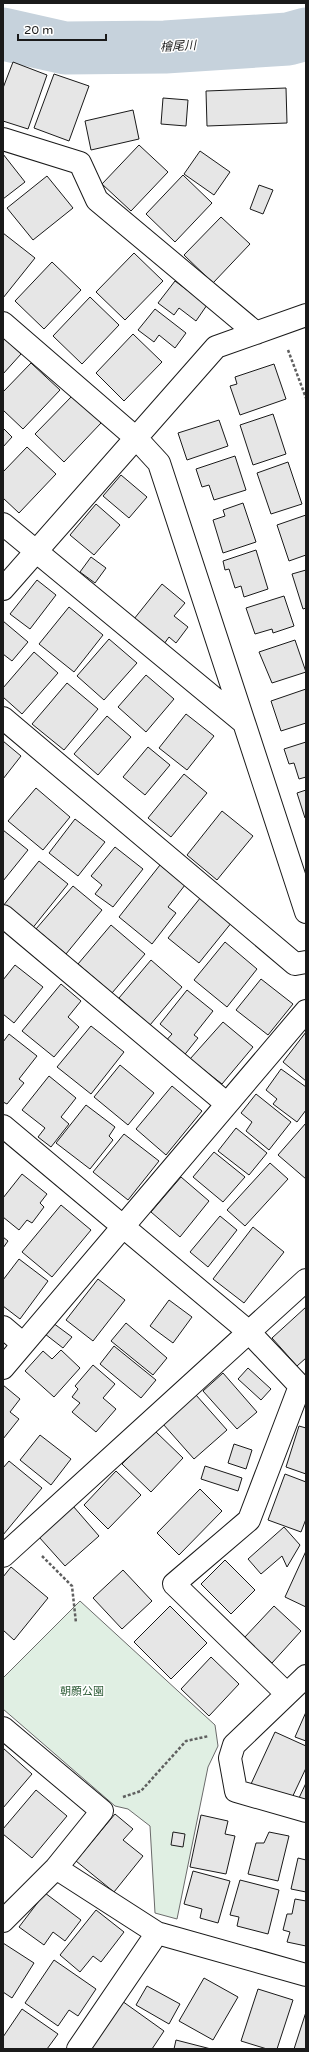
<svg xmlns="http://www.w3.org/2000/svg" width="309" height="2052" font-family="'Varela Round','Noto Sans JP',sans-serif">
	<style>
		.green { fill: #e0efe3; stroke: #6a6a6a }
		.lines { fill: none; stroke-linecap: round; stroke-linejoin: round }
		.river { stroke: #c6d2dc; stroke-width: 53 }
		.building { fill: #e6e6e6; stroke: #1a1a1a }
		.minor-casing { stroke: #1a1a1a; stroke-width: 24 }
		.path { stroke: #5f5f5f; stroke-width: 2.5; stroke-dasharray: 3 2; stroke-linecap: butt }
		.minor { stroke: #fff; stroke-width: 22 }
		.labels { text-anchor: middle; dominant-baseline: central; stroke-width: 3; stroke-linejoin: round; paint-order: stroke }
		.park-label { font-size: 11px; fill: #2b5a34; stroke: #fff }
		.water-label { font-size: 12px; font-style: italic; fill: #1a1a1a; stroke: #fff }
	</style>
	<rect width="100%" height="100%" fill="#fff"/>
	<path class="green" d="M80 1601 215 1725 218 1746 208 1767 177 1919 155 1913 150 1826 128 1809 115 1806 3 1709V1678Z"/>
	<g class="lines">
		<path class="river" d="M3 34 65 48 165 47 288 39 306 34"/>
	</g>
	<path class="building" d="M13 62 47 75 28 129 3 121V88Z
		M54 74 89 86 69 141 34 128Z
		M286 88 287 123 207 126 206 91Z
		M163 98 188 100 186 126 161 124Z
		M133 110 139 139 91 150 85 121Z
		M139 145 168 172 131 211 102 184Z
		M200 151 230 172 214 195 184 174Z
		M3 154 25 182 3 199Z
		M183 175 212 203 175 242 146 214Z
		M47 176 73 208 33 240 7 208Z
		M259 185 273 190 263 214 250 209Z
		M221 217 250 244 213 283 184 255Z
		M3 233 35 258 3 298Z
		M134 253 163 281 125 320 96 292Z
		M52 262 81 290 44 329 15 301Z
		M175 281 207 305 196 321 179 308 174 315 158 303Z
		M90 297 119 325 82 364 53 336Z
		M155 309 186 333 175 348 159 335 154 342 138 330Z
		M133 334 162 362 124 401 96 373Z
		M3 337 21 354 3 374Z
		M31 363 60 390 23 429 3 410V392Z
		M274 364 286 399 240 415 230 386 237 384 235 377Z
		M73 395 101 423 64 462 35 434Z
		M273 414 286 454 253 465 240 425Z
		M219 420 228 446 187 460 178 433Z
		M3 428 12 437 3 447Z
		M27 447 56 474 19 513 3 498V472Z
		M235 456 246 490 214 500 209 485 202 487 196 469Z
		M288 462 302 504 271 514 257 473Z
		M121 475 147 497 129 518 103 496Z
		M243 503 256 542 223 553 213 520 225 516 223 510Z
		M96 504 120 525 94 555 70 535Z
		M306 515V555L289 561 277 525Z
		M256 550 268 589 244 597 241 586 235 588 229 569 225 570 223 561Z
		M91 557 106 568 95 583 80 572Z
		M306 570V608L303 609 292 574Z
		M37 580 56 595 30 629 10 614Z
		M162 584 185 603 174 616 188 627 176 643 169 637 164 644 134 619Z
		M284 596 294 626 273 633 272 629 255 634 246 608Z
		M69 607 103 635 74 672 39 644Z
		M3 621 28 642 12 661 3 654Z
		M109 639 137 663 104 700 77 676Z
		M295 640 306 672 272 683 259 652Z
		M34 652 58 673 22 714 3 697V688Z
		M146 675 174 699 146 732 118 707Z
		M67 683 98 709 64 750 32 724Z
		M306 689V723L281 731 271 701Z
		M186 714 214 736 187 770 159 748Z
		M107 716 131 737 98 775 74 754Z
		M3 741 21 756 3 779Z
		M306 742V777L299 779 294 763 289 764 284 749Z
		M148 747 170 765 145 795 123 777Z
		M184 774 207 793 171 837 148 818Z
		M36 788 70 817 43 850 8 821Z
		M306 790V818H305L297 793Z
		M222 811 253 836 217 880 187 855Z
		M75 819 105 842 78 876 49 853Z
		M3 830 28 850 3 881Z
		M115 847 143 869 113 907 95 894 102 885 91 876Z
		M39 861 68 884 31 930 3 906Z
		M160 865 185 885 168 907 176 913 152 944 119 917Z
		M73 886 102 910 66 954 36 929Z
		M201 897 232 922 199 963 168 938Z
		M111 925 145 954 112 993 78 964Z
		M225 942 257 969 227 1007 194 980Z
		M151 960 182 987 150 1025 119 998Z
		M15 965 43 987 14 1023 3 1014V980Z
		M261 979 293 1004 268 1035 236 1010Z
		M61 984 81 1001 68 1017 79 1027 54 1057 22 1031Z
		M187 990 213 1011 194 1035 198 1038 182 1058 163 1044 172 1034 160 1024Z
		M223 1022 253 1047 222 1084 190 1059Z
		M91 1026 124 1052 91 1094 57 1067Z
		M306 1032V1081L283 1062Z
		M9 1034 37 1056 19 1079 24 1083 7 1104 3 1102V1042Z
		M120 1065 154 1093 128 1125 94 1097Z
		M281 1069 306 1087V1110L297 1122 273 1104 277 1099 266 1090Z
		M49 1076 76 1098 61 1117 69 1124 51 1147 38 1137 45 1128 22 1110Z
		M172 1086 202 1111 166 1155 136 1129Z
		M256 1094 291 1122 269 1150 246 1131 252 1122 241 1113Z
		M86 1105 115 1127 109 1136 113 1140 90 1169 56 1143Z
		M306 1123V1179L278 1155Z
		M236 1128 267 1153 249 1175 218 1151Z
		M124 1134 159 1161 128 1200 93 1172Z
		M214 1152 245 1177 223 1202 193 1177Z
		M270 1163 288 1179 245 1226 227 1210Z
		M22 1174 47 1194 40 1203 44 1207 32 1223 27 1220 19 1230 3 1217V1198Z
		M181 1177 209 1201 180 1237 151 1212Z
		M61 1205 91 1230 52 1277 22 1252Z
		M220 1216 237 1230 208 1267 190 1252Z
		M253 1227 284 1252 244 1303 213 1279Z
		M3 1237 8 1241 3 1248Z
		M19 1259 48 1281 20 1319 3 1306V1280Z
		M98 1279 125 1300 93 1341 66 1320Z
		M169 1300 192 1317 173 1343 150 1326Z
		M306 1307V1358L297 1366 272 1338Z
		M53 1323 72 1337 63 1348 45 1334Z
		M126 1323 167 1358 153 1375 111 1341Z
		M114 1346 156 1380 141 1398 100 1364Z
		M61 1350 80 1368 54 1397 25 1371 43 1351 52 1359Z
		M93 1365 115 1384 103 1398 116 1409 96 1432 72 1412 80 1403 72 1397 78 1389 75 1386Z
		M248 1368 271 1389 261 1400 238 1379Z
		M223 1373 257 1412 237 1429 203 1391Z
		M3 1385 20 1399 10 1412 19 1419 3 1439Z
		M196 1395 227 1430 194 1459 163 1424Z
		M299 1426 306 1428V1474L286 1467Z
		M155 1431 183 1458 151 1492 122 1464Z
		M40 1435 71 1459 51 1485 20 1460Z
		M234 1444 252 1450 246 1469 228 1463Z
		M9 1461 42 1488 3 1535V1468Z
		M205 1466 242 1478 238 1491 201 1479Z
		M116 1471 141 1495 108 1529 84 1505Z
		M285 1474 306 1482V1519L301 1532 268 1520Z
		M200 1489 222 1511 179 1555 157 1533Z
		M73 1506 99 1536 65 1566 39 1537Z
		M284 1527 300 1545 287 1567 282 1556 261 1574 248 1559Z
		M306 1551V1607L285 1597Z
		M225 1560 255 1590 231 1614 201 1584Z
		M11 1567 48 1598 14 1640 3 1630V1577Z
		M123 1570 152 1601 122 1629 93 1598Z
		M170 1606 207 1643 171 1679 134 1642Z
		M274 1606 301 1631 272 1663 244 1638Z
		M211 1657 239 1684 209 1716 181 1689Z
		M306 1712V1741L295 1737Z
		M275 1732 306 1746V1768L290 1802 251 1784Z
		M3 1748 32 1774 3 1808Z
		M306 1783V1801L299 1798Z
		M36 1790 67 1816 32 1858 3 1834V1829Z
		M115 1814 133 1829 123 1840 143 1856 114 1892 76 1861Z
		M201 1815 228 1821 225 1834 235 1836 226 1874 190 1867Z
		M173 1832 185 1834 183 1847 171 1845Z
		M269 1832 289 1836 278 1881 248 1874 256 1843H264Z
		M298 1858 306 1860V1892L291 1889Z
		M193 1871 230 1881 218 1923 200 1918 202 1909 184 1904Z
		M240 1880 279 1890 268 1934 237 1926 239 1917 230 1915Z
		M45 1893 81 1920 65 1941 53 1932 44 1945 19 1927Z
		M295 1899 306 1901V1946L287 1942 290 1932 283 1930 287 1914H292Z
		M96 1910 124 1932 101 1962 93 1956 80 1972 60 1955Z
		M3 1943 34 1963 12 1998 3 1992Z
		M54 1960 96 1989 78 2016 69 2010 58 2026 25 2003Z
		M204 1978 238 1997 213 2040 179 2021Z
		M147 1986 180 2004 169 2024 136 2005Z
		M258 1989 293 2000 277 2049H267L241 2041Z
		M122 2001 164 2031 152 2049H87Z
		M22 2009 58 2034 47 2049H3V2037Z
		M306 2012V2049H294Z
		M176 2040 211 2049H174Z"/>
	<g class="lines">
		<defs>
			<path id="minor" d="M3 139 80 163 97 200 256 333
				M3 323 136 438 159 463 306 912
				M3 524 243 722
				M3 589 216 347 306 315
				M3 718 295 964 306 962
				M3 916 227 1104
				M3 1126 249 1332 300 1386 249 1520 174 1584 287 1694
				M3 1327 23 1344
				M3 1368 306 1011
				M3 1556 306 1280
				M306 1676 234 1745 230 1758 236 1791 306 1811
				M3 1728 102 1811 56 1868 3 1921
				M56 1868 157 1933
				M78 2049 157 1933 306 1975"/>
		</defs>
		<use href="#minor" class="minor-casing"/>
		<path class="path" d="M288 350 306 398
			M42 1556 72 1586 76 1623
			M123 1797 141 1791 186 1741 209 1736"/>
		<use href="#minor" class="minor"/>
	</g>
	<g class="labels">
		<g class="park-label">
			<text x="82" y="1691">朝顔公園</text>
		</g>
		<g class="water-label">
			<text transform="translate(178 46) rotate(-3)">檜尾川</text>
		</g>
	</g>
	<rect width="309" height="2052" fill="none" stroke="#1a1a1a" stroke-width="8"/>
	<path d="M18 34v6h88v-6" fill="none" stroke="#1a1a1a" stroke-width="2"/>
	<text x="24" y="34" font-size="12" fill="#1a1a1a" stroke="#ffffff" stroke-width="3" paint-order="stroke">20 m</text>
</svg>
